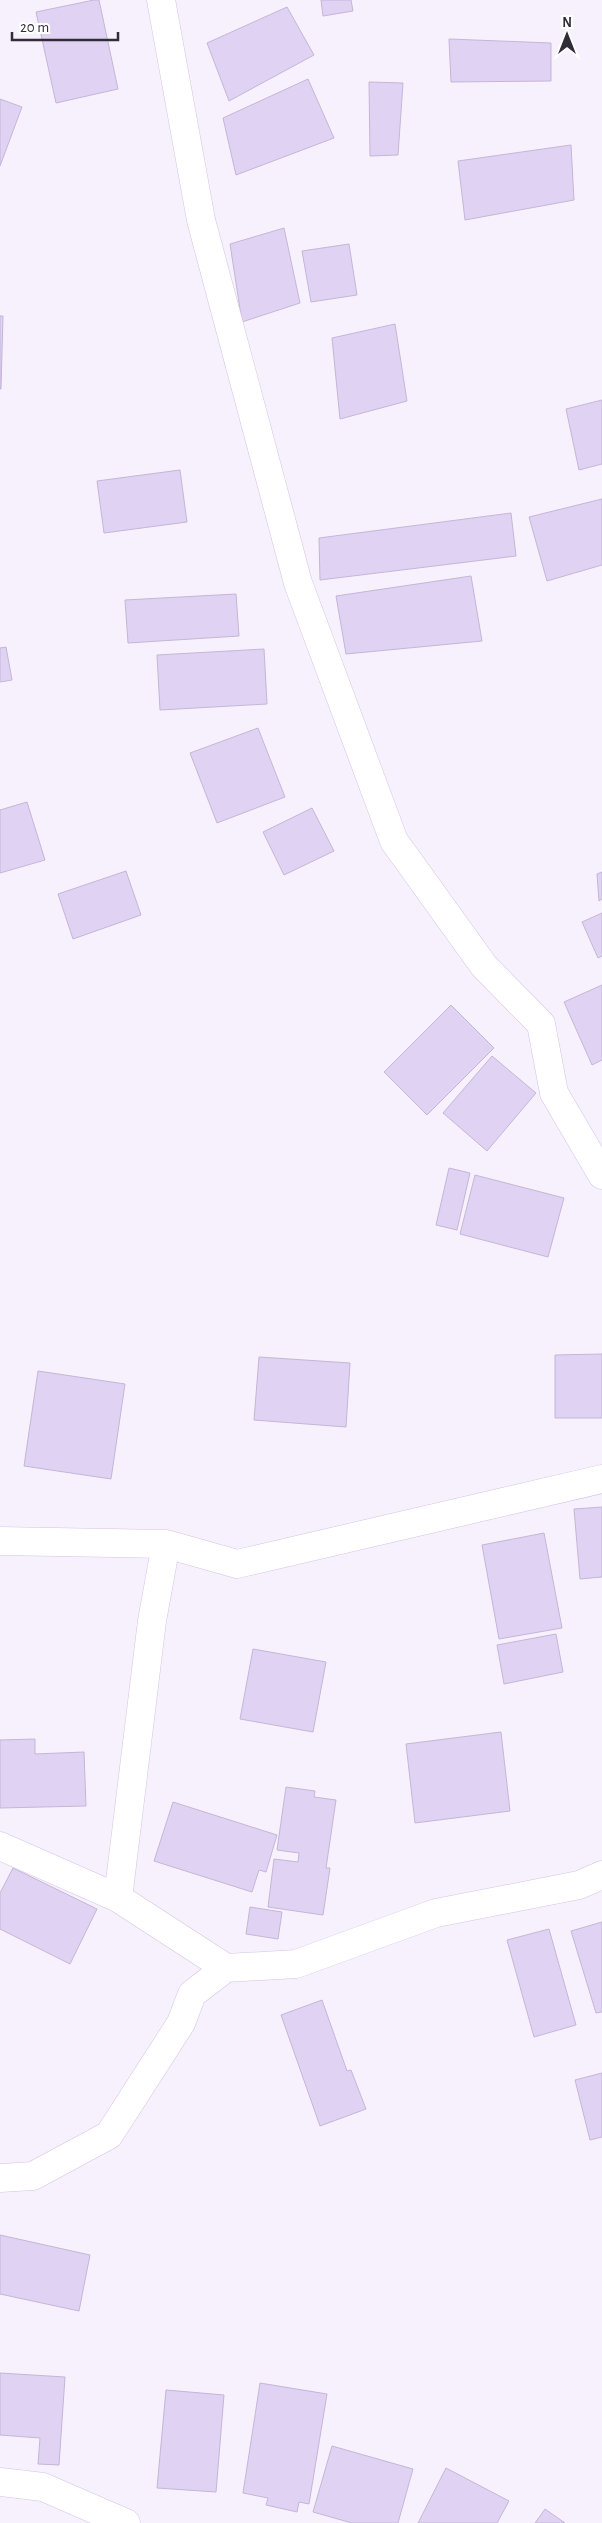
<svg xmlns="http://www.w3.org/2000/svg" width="602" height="2523" font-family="'Alegreya Sans',sans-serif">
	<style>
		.building { fill: #e0d2f2; stroke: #c4b6d6 }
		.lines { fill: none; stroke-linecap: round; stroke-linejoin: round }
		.minor-casing { stroke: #d3c4e4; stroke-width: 29 }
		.minor { stroke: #fff; stroke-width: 28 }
	</style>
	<rect width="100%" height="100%" fill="#f7f1fe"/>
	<path class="building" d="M94 0H99L118 89 56 103 36 12Z
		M321 0H351L353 11 323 16Z
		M287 7 314 55 229 101 207 43Z
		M449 39 551 43V81L451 82Z
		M308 79 334 138 236 175 223 118Z
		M369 82 403 83 398 155 370 156Z
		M0 99 22 107 0 166Z
		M571 145 574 200 465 220 458 161Z
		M284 228 300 303 242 322 230 244Z
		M349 244 357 295 311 302 302 251Z
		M0 316H3L1 389H0Z
		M395 324 407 401 340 419 332 338Z
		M602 400V464L579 470 566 409Z
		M180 470 187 522 104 533 97 481Z
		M602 499V565L547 581 529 517Z
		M511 513 516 556 320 580 319 538Z
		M471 576 482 641 346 654 336 596Z
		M236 594 239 636 128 643 125 600Z
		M6 647 12 680 0 682V648Z
		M264 649 267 704 160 710 157 655Z
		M258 728 285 797 217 823 190 753Z
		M27 802 45 860 0 873V810Z
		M312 808 334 851 284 875 263 832Z
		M126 871 141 915 73 939 58 894Z
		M602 872V899L599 901 597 874Z
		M602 913V956L598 958 582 922Z
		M602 985V1060L592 1065 564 1002Z
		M451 1005 494 1048 427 1115 384 1072Z
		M492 1056 536 1093 487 1151 443 1113Z
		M449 1168 470 1173 457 1230 436 1225Z
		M475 1175 564 1198 548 1257 460 1234Z
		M602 1354V1418H555V1355Z
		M259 1357 350 1363 346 1427 254 1420Z
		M38 1371 125 1384 111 1479 24 1466Z
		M602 1507V1577L580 1579 574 1509Z
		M544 1533 562 1628 499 1639 482 1545Z
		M556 1634 563 1672 504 1684 497 1645Z
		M253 1649 326 1662 313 1732 240 1719Z
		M501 1732 510 1811 415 1823 406 1744Z
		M35 1739V1754L84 1752 86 1806 0 1808V1740Z
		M286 1787 315 1791 314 1797 336 1800 326 1868H330L323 1915 268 1907 274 1859 298 1862 299 1853 277 1850Z
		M173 1802 277 1835 266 1872 259 1870 252 1892 154 1861Z
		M13 1868 97 1909 70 1964 0 1929V1893Z
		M250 1907 282 1912 278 1939 246 1934Z
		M602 1922V2012L596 2013 571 1931Z
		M549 1929 576 2025 534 2037 507 1940Z
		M322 2000 347 2071 351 2070 366 2109 320 2126 281 2015Z
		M602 2073V2137L590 2140 575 2080Z
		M0 2235 90 2255 79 2311 0 2294Z
		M0 2373 65 2377 59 2465 38 2464 40 2438 0 2435Z
		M260 2383 327 2394 309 2504 299 2502 297 2512 266 2505 268 2498 243 2493Z
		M166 2390 224 2395 216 2492 157 2488Z
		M332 2446 413 2469 398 2523H352L313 2512Z
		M446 2468 509 2501 497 2523H418Z
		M545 2509 565 2523H535Z"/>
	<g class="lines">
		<defs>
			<path id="minor" d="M161 0 201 220 298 583 394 841 484 966 541 1024 554 1093 602 1175
				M0 1541 166 1544 237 1564 602 1479
				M0 1846 118 1898 226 1968 296 1964 436 1913 579 1885 602 1875
				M118 1898 152 1621 166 1544
				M0 2178 33 2176 109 2135 181 2023 192 1994 226 1968
				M0 2482 43 2487 126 2523"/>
		</defs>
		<use href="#minor" class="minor-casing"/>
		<use href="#minor" class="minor"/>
	</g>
	<g transform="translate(567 35)" stroke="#ffffff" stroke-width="4" paint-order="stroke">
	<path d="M0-4L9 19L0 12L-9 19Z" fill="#322c39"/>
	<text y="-8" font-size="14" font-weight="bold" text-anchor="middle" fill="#322c39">N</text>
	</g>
	<path d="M12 32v8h106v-8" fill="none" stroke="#322c39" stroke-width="2.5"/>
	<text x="20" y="32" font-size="15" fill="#322c39" stroke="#ffffff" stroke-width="4" paint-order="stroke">20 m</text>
</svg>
